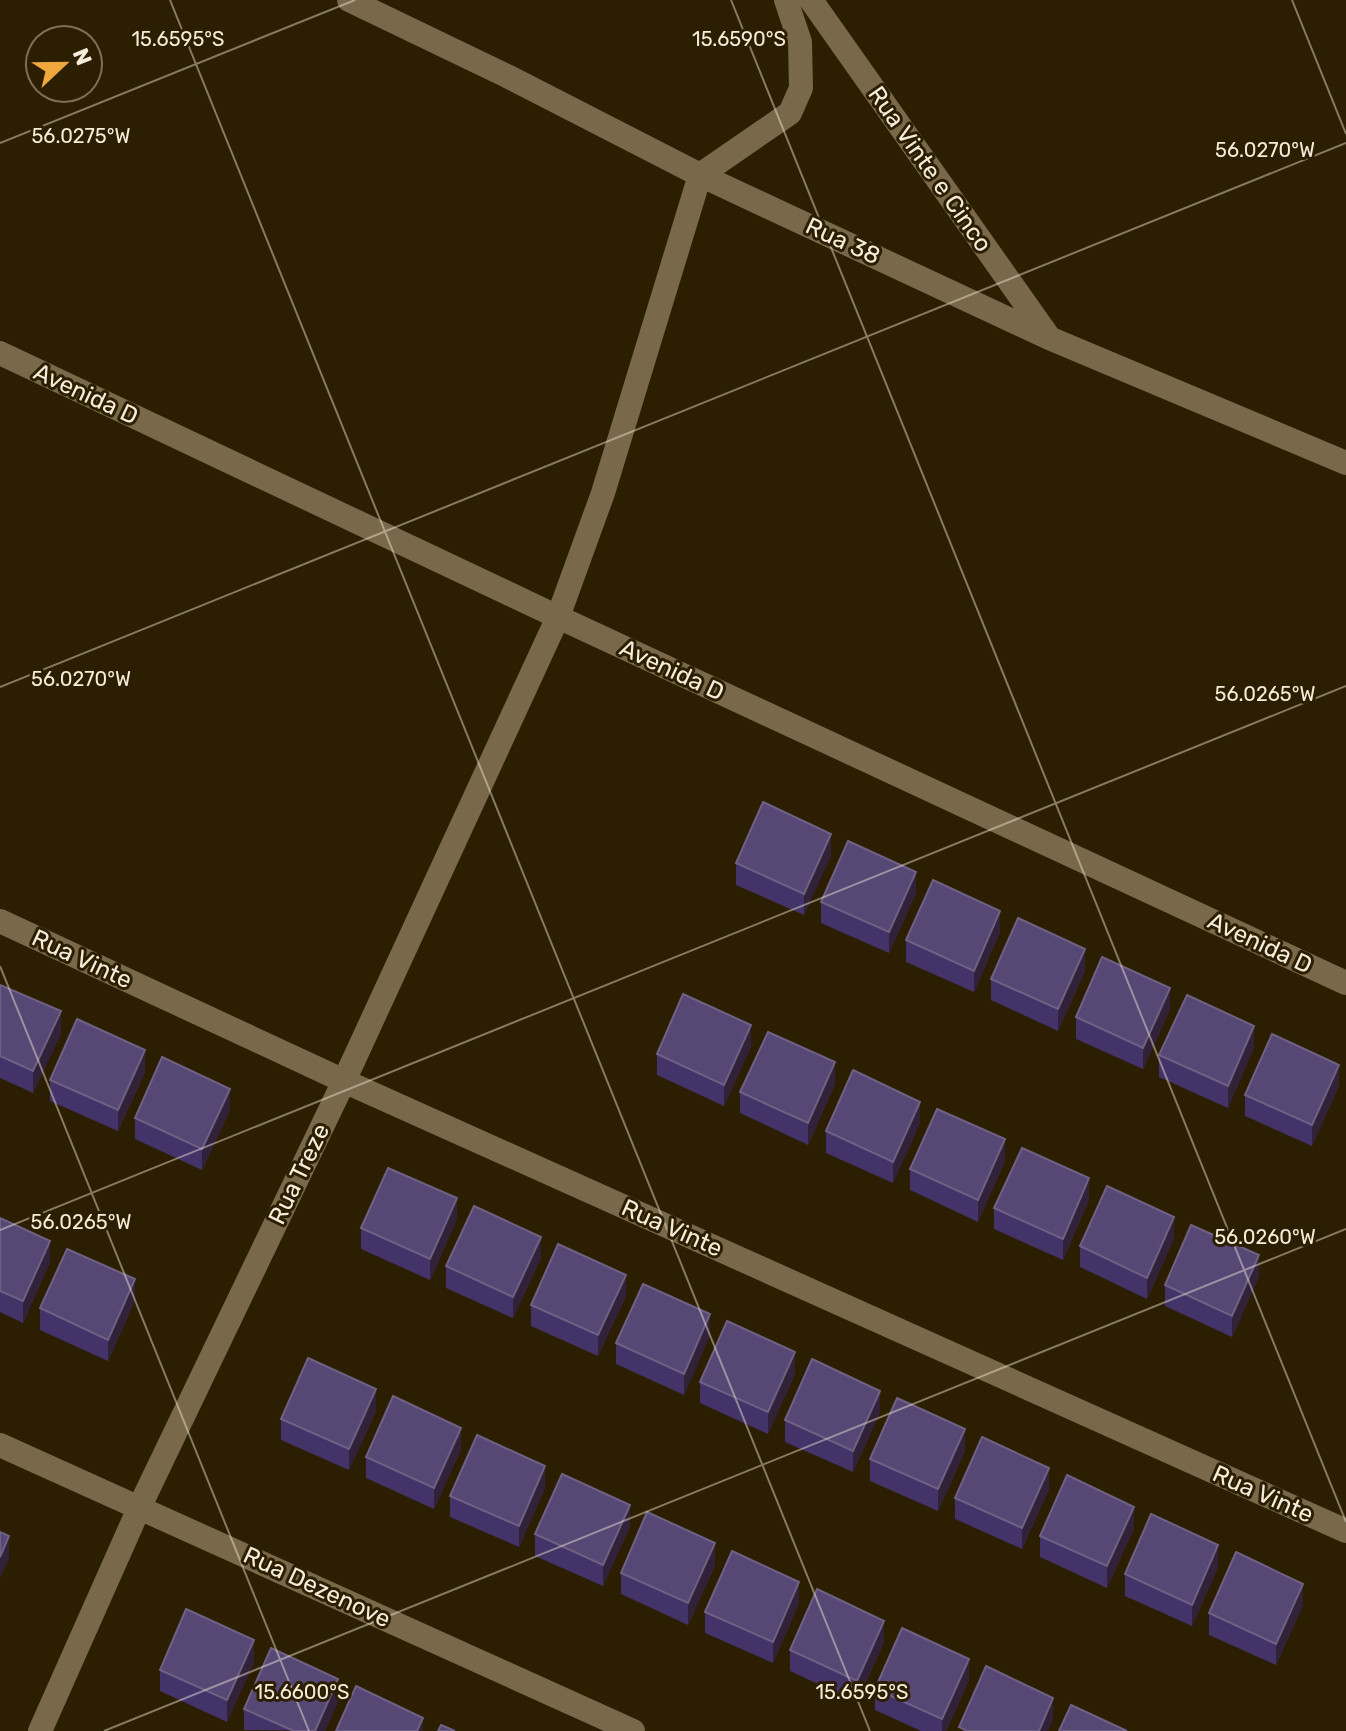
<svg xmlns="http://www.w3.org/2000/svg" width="1346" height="1731" font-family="Rubik,sans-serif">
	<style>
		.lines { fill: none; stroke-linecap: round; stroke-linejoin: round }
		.minor { stroke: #79684a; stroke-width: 24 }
		.wall { fill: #433368 }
		.shaded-wall { fill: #322239 }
		.building { fill: #564774; stroke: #6f6184; stroke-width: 2 }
		.ticks { fill: none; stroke: #f5ecdb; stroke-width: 2; stroke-opacity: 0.45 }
		.labels { text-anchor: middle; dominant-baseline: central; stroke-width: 6; stroke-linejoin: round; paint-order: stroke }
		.street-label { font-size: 24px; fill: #f5ecdb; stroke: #2c1e01 }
		.ticks-label { font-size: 20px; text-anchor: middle; fill: #f5ecdb; stroke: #2c1e01; stroke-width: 6; stroke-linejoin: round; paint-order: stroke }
	</style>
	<rect width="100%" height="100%" fill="#2c1e01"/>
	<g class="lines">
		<path class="minor" d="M349 0 507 76 700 175 1049 338 1346 463
			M811 0 1048 336
			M0 353 558 617 1346 983
			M0 921 344 1081 1346 1531
			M0 1445 633 1731
			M40 1731 140 1506 344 1081 558 617 603 493 700 175 790 113 801 88 800 42 786 0"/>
	</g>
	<path class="wall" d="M831 855 804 915 736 885V863Z
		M916 893 889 953 821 923V902Z
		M1000 932 974 992 906 962V940Z
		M1085 971 1058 1031 991 1000V979Z
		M0 985 61 1033 33 1093 0 1078Z
		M1170 1009 1143 1069 1076 1039V1017Z
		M751 1046 724 1106 657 1075V1054Z
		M1254 1047 1228 1108 1159 1077V1055Z
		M145 1072 118 1131 50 1101V1080Z
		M835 1084 808 1145 740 1113V1092Z
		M1339 1086 1312 1146 1245 1116V1095Z
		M230 1110 202 1170 135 1139V1118Z
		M920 1123 893 1183 826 1153V1131Z
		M1005 1161 978 1222 910 1190V1169Z
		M1089 1200 1063 1260 994 1229V1208Z
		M0 1218 50 1262 23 1323 0 1312Z
		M457 1219 430 1280 361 1249V1228Z
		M1174 1238 1147 1299 1080 1267V1246Z
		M541 1258 513 1318 446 1288V1266Z
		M1259 1276 1232 1337 1165 1306V1285Z
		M626 1296 598 1356 531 1326V1305Z
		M135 1300 108 1361 40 1330V1308Z
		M710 1335 684 1395 616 1364V1343Z
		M795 1374 768 1434 700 1403V1382Z
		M376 1411 349 1470 281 1440V1419Z
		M880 1412 853 1472 785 1442V1420Z
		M461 1449 434 1509 366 1478V1457Z
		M965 1451 938 1511 870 1481V1459Z
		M545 1488 519 1547 450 1517V1496Z
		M1049 1489 1022 1549 955 1519V1498Z
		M630 1526 603 1586 535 1556V1534Z
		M1134 1528 1107 1588 1040 1557V1536Z
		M715 1565 688 1625 621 1594V1573Z
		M1218 1567 1192 1626 1125 1596V1574Z
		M799 1603 773 1663 705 1633V1612Z
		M1303 1605 1276 1665 1209 1635V1613Z
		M884 1642 857 1702 790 1671V1650Z
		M254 1662 227 1722 160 1691V1670Z
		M969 1680 946 1731H921L875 1710V1689Z
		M338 1701 325 1731 244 1730V1709Z"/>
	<path class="shaded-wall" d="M831 834V855L804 915V894Z
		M916 872V893L889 953V932Z
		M1000 911V932L974 992V971Z
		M1085 949V971L1058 1031V1009Z
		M1170 988V1009L1143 1069V1048Z
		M61 1011V1033L33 1093V1071Z
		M751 1025V1046L724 1106V1085Z
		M1254 1026V1047L1228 1108V1086Z
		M145 1050V1072L118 1131V1110Z
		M835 1062V1084L808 1145V1123Z
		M1339 1065V1086L1312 1146V1125Z
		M230 1089V1110L202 1170V1149Z
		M920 1102V1123L893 1183V1162Z
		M1005 1139V1161L978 1222V1200Z
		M1089 1178V1200L1063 1260V1239Z
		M457 1198V1219L430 1280V1259Z
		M1174 1217V1238L1147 1299V1278Z
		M541 1237V1258L513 1318V1297Z
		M50 1241V1262L23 1323V1301Z
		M1259 1255V1276L1232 1337V1316Z
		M626 1275V1296L598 1356V1335Z
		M135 1279V1300L108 1361V1340Z
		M710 1314V1335L684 1395V1374Z
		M795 1352V1374L768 1434V1412Z
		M376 1389V1411L349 1470V1449Z
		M880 1391V1412L853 1472V1451Z
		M461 1428V1449L434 1509V1488Z
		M965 1429V1451L938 1511V1489Z
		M545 1466V1488L519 1547V1526Z
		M1049 1468V1489L1022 1549V1528Z
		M630 1505V1526L603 1586V1565Z
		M1134 1507V1528L1107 1588V1566Z
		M9 1536V1558L0 1578V1557Z
		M715 1543V1565L688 1625V1603Z
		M1218 1545V1567L1192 1626V1605Z
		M799 1582V1603L773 1663V1642Z
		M1303 1584V1605L1276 1665V1644Z
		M884 1621V1642L857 1702V1681Z
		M254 1640V1662L227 1722V1700Z
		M969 1659V1680L946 1731H942V1719Z
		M338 1679V1701L325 1731H315Z
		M1053 1698V1719L1048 1731H1039Z
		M423 1718V1731H417Z"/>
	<path class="building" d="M763 802 831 834 804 894 736 863Z
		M848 841 916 872 889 932 821 902Z
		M933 880 1000 911 974 971 906 940Z
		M1018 918 1085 949 1058 1009 991 979Z
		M1102 957 1170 988 1143 1048 1076 1017Z
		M0 985 61 1011 33 1071 0 1056Z
		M683 994 751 1025 724 1085 657 1054Z
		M1187 995 1254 1026 1228 1086 1159 1055Z
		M77 1019 145 1050 118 1110 50 1080Z
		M768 1032 835 1062 808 1123 740 1092Z
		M1272 1034 1339 1065 1312 1125 1245 1095Z
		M162 1057 230 1089 202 1149 135 1118Z
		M853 1070 920 1102 893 1162 826 1131Z
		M937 1109 1005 1139 978 1200 910 1169Z
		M1022 1148 1089 1178 1063 1239 994 1208Z
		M388 1168 457 1198 430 1259 361 1228Z
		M1107 1186 1174 1217 1147 1278 1080 1246Z
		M474 1206 541 1237 513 1297 446 1266Z
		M0 1218 50 1241 23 1301 0 1291Z
		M1191 1225 1259 1255 1232 1316 1165 1285Z
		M558 1244 626 1275 598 1335 531 1305Z
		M67 1249 135 1279 108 1340 40 1308Z
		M643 1284 710 1314 684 1374 616 1343Z
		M727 1321 795 1352 768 1412 700 1382Z
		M308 1358 376 1389 349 1449 281 1419Z
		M812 1359 880 1391 853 1451 785 1420Z
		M393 1396 461 1428 434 1488 366 1457Z
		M897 1398 965 1429 938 1489 870 1459Z
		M477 1435 545 1466 519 1526 450 1496Z
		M982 1437 1049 1468 1022 1528 955 1498Z
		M562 1474 630 1505 603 1565 535 1534Z
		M1067 1475 1134 1507 1107 1566 1040 1536Z
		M647 1512 715 1543 688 1603 621 1573Z
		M1151 1514 1218 1545 1192 1605 1125 1574Z
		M0 1532 9 1536 0 1557Z
		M732 1551 799 1582 773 1642 705 1612Z
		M1236 1552 1303 1584 1276 1644 1209 1613Z
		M817 1589 884 1621 857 1681 790 1650Z
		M186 1609 254 1640 227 1700 160 1670Z
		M902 1628 969 1659 942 1719 875 1689Z
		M271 1648 338 1679 315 1731H294L244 1709Z
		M986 1666 1053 1698 1039 1731H967L959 1727Z
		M356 1686 423 1718 417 1731H336Z
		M1071 1705 1127 1731H1059Z
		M441 1725 455 1731H438Z"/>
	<path class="ticks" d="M170 0 870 1731M731 0 1346 1522M1292 0 1346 134M0 143 355 0M0 687 1346 143M0 966 309 1731M0 1230 1346 686M104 1731 1346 1229"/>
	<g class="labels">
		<g class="street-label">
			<text transform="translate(930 169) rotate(55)">Rua Vinte e Cinco</text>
			<text transform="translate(843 241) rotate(25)">Rua 38</text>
			<text transform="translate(86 394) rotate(25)">Avenida D</text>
			<text transform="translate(672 670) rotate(25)">Avenida D</text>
			<text transform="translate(1260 943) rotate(25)">Avenida D</text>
			<text transform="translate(82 959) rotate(25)">Rua Vinte</text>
			<text transform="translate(299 1174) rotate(-64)">Rua Treze</text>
			<text transform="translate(672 1228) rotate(24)">Rua Vinte</text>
			<text transform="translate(1263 1494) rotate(24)">Rua Vinte</text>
			<text transform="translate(317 1587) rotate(25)">Rua Dezenove</text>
		</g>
	</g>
	<g class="ticks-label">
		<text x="178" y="46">15.6595°S</text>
		<text x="739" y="46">15.6590°S</text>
		<text x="81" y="143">56.0275°W</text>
		<text x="1265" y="157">56.0270°W</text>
		<text x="81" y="686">56.0270°W</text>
		<text x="1265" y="701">56.0265°W</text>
		<text x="81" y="1229">56.0265°W</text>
		<text x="1265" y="1244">56.0260°W</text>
		<text x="302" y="1699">15.6600°S</text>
		<text x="862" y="1699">15.6595°S</text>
	</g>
	<g transform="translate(64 64) rotate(68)"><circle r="38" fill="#2c1e01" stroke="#7c7058" stroke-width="2"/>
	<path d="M0-6L14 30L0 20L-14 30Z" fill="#efa73e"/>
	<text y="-12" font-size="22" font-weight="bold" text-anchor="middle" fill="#f5ecdb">N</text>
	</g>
</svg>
